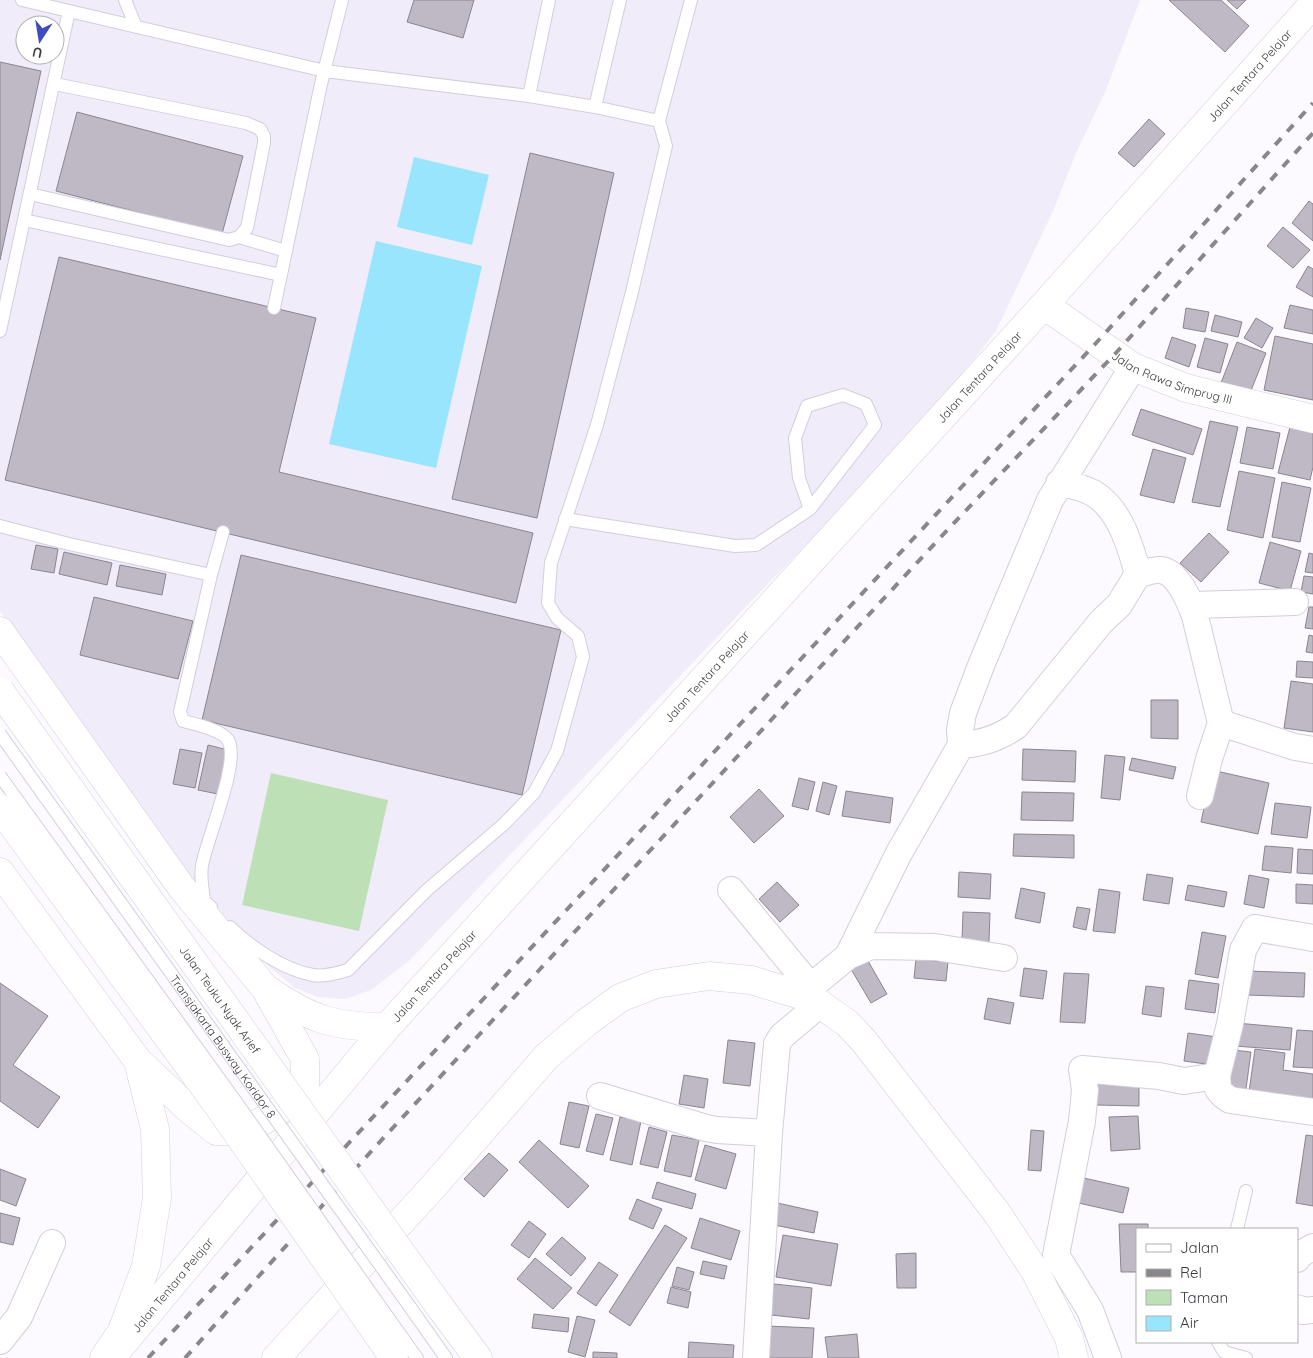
<svg xmlns="http://www.w3.org/2000/svg" width="1313" height="1358" font-family="Quicksand,sans-serif">
	<style>
		.built { fill: #f1ecf9; fill-rule: evenodd }
		.green { fill: #bee0b6 }
		.water { fill: #98e5fd }
		.building { fill: #bfb9c6; stroke: #8b8592 }
		.lines { fill: none; stroke-linecap: round; stroke-linejoin: round }
		.lane-casing { stroke: #d4cedb; stroke-width: 14 }
		.street-casing { stroke: #d4cedb; stroke-width: 28 }
		.secondary-casing { stroke: #d4cedb; stroke-width: 29 }
		.primary-casing { stroke: #d4cedb; stroke-width: 29 }
		.highway-casing { stroke: #d4cedb; stroke-width: 29 }
		.lane { stroke: #fff; stroke-width: 12 }
		.street { stroke: #fff; stroke-width: 26 }
		.secondary { stroke: #fff; stroke-width: 28 }
		.primary { stroke: #fff; stroke-width: 28 }
		.highway { stroke: #fff; stroke-width: 28 }
		.rail { stroke: #89878c; stroke-width: 4; stroke-dasharray: 9 9; stroke-linecap: butt }
		.lane-bridge-casing { stroke: #d4cedb; stroke-width: 14; stroke-linecap: butt }
		.primary-bridge-casing { stroke: #d4cedb; stroke-width: 29; stroke-linecap: butt }
		.lane-bridge { stroke: #fff; stroke-width: 12 }
		.primary-bridge { stroke: #fff; stroke-width: 28 }
		.labels { text-anchor: middle; dominant-baseline: central; stroke-width: 4.5; stroke-linejoin: round; paint-order: stroke }
		.street-label { font-size: 12px; fill: #3c3a3f; stroke: #fff }
	</style>
	<rect width="100%" height="100%" fill="#fcf9ff"/>
	<path class="built" d="M0 0H1140L1106 90 1076 153 1054 209 996 331 920 428 761 591 410 960 371 990 345 999 318 997 295 988 268 966 202 901 107 762 0 611ZM25 25H55V55H25Z"/>
	<path class="green" d="M271 773 388 800 359 931 242 905Z"/>
	<path class="water" d="M414 157 489 175 472 245 397 227Z
		M376 241 482 266 436 468 329 444Z"/>
	<path class="building" d="M414 0H474L463 38 407 22Z
		M1169 0H1221L1249 26 1225 52Z
		M1227 0H1246L1237 9Z
		M0 62 41 71 0 260Z
		M77 112 243 156 222 234 56 191Z
		M1149 119 1165 134 1134 167 1118 153Z
		M530 153 614 173 537 518 452 499Z
		M1309 201 1313 204V241L1292 223Z
		M1283 227 1310 250 1293 268 1267 246Z
		M59 257 316 318 279 472 533 533 516 603 5 480Z
		M1308 266 1313 269V297L1296 287Z
		M1290 305 1313 310V334L1284 328Z
		M1186 308 1209 312 1205 332 1183 328Z
		M1215 315 1242 322 1238 337 1211 331Z
		M1256 318 1273 328 1262 348 1244 338Z
		M1275 336 1313 344V400L1264 390Z
		M1172 337 1196 345 1189 367 1165 358Z
		M1205 338 1228 344 1220 373 1197 367Z
		M1237 342 1266 353 1248 398 1219 388Z
		M1141 409 1202 429 1193 455 1132 435Z
		M1210 421 1238 427 1220 507 1192 502Z
		M1247 427 1280 433 1273 469 1240 463Z
		M1290 427 1313 433V467L1310 480 1278 473Z
		M1153 449 1186 458 1174 503 1140 495Z
		M1239 471 1275 478 1263 538 1227 530Z
		M1282 482 1311 488 1300 542 1272 537Z
		M1209 533 1229 552 1201 582 1180 563Z
		M1270 542 1301 551 1290 591 1259 583Z
		M36 545 58 549 54 573 31 569Z
		M64 552 112 563 107 585 59 574Z
		M1309 553 1313 554V573L1305 572Z
		M241 555 561 630 522 795 202 720Z
		M120 565 166 574 162 595 116 586Z
		M1304 576 1313 577V594L1301 592Z
		M94 597 193 621 178 679 80 655Z
		M1309 607H1313V629L1305 628Z
		M1309 635 1313 636V653L1306 652Z
		M1297 661 1313 662V678L1296 677Z
		M1291 681 1313 684V732L1284 728Z
		M1151 700H1178V739L1151 738Z
		M208 745 228 750 218 794 198 790Z
		M180 749 202 753 195 788 173 784Z
		M1023 749 1076 751 1075 782 1022 780Z
		M1105 755 1125 757 1120 800 1101 798Z
		M1132 758 1176 767 1173 779 1129 770Z
		M1212 770 1269 783 1258 834 1201 822Z
		M799 778 815 782 808 810 792 806Z
		M823 782 837 786 829 815 816 811Z
		M759 789 784 816 754 843 730 817Z
		M846 791 893 798 890 823 842 816Z
		M1022 792 1074 793 1073 821 1021 820Z
		M1275 803 1311 807 1307 838 1271 834Z
		M1014 834 1074 835V858L1013 856Z
		M1265 846 1293 848 1291 873 1262 870Z
		M1298 849 1313 850V874L1297 873Z
		M959 872 991 874 990 899 958 897Z
		M1147 874 1173 878 1169 904 1143 900Z
		M1249 875 1269 879 1264 908 1244 904Z
		M777 882 799 905 780 922 759 899Z
		M1296 884 1313 885V904L1296 903Z
		M1188 885 1227 892 1224 907 1185 900Z
		M1021 888 1045 893 1040 923 1015 918Z
		M1099 889 1120 892 1115 933 1093 931Z
		M1077 907 1090 909 1086 930 1073 927Z
		M963 912 990 913 989 942 962 941Z
		M1202 932 1226 936 1218 978 1195 974Z
		M864 954 887 994 871 1003 848 964Z
		M916 959 948 962 946 981 914 978Z
		M1024 968 1047 971 1043 999 1020 996Z
		M1248 971 1305 973 1304 997 1247 995Z
		M1064 973 1089 974 1085 1023 1060 1022Z
		M1189 980 1219 984 1215 1013 1185 1009Z
		M0 983 48 1016 13 1065 60 1097 38 1128 0 1101Z
		M1146 986 1164 988 1161 1017 1142 1014Z
		M988 998 1014 1003 1010 1024 984 1019Z
		M1236 1023 1292 1028 1290 1050 1234 1046Z
		M1297 1030 1313 1031V1068L1293 1067Z
		M1188 1033 1217 1037 1213 1065 1184 1061Z
		M728 1040 755 1043 750 1086 723 1083Z
		M1255 1049 1285 1053 1283 1070 1313 1074V1101L1249 1092Z
		M1233 1050 1251 1052 1245 1096 1227 1094Z
		M684 1075 708 1079 704 1108 679 1104Z
		M1098 1082 1139 1083V1106L1097 1105Z
		M569 1102 589 1106 579 1148 560 1144Z
		M596 1114 613 1118 603 1155 586 1151Z
		M1138 1116 1140 1149 1111 1151 1109 1117Z
		M620 1117 641 1121 632 1165 610 1160Z
		M649 1127 667 1132 658 1168 640 1164Z
		M1031 1130 1044 1131 1041 1171 1028 1170Z
		M672 1135 699 1140 691 1177 664 1171Z
		M1306 1135 1313 1136V1206L1296 1203Z
		M539 1140 589 1186 568 1208 519 1162Z
		M705 1145 736 1154 726 1189 695 1180Z
		M489 1153 508 1170 484 1197 464 1179Z
		M0 1169 26 1179 16 1206 0 1200Z
		M1079 1177 1129 1188 1123 1213 1074 1202Z
		M657 1182 696 1194 692 1209 652 1198Z
		M637 1199 662 1209 653 1229 629 1219Z
		M773 1202 818 1212 814 1233 769 1224Z
		M0 1213 20 1218 13 1245 0 1242Z
		M700 1218 740 1231 731 1260 691 1248Z
		M529 1221 546 1234 529 1258 511 1245Z
		M1119 1224H1148V1229H1137V1272H1121Z
		M665 1225 687 1238 630 1326 609 1312Z
		M783 1235 838 1244 831 1286 776 1277Z
		M562 1237 586 1258 571 1276 546 1254Z
		M916 1253V1288H897L896 1254Z
		M535 1258 572 1288 553 1309 517 1279Z
		M703 1261 727 1266 724 1279 700 1274Z
		M599 1262 618 1275 596 1306 577 1293Z
		M677 1267 694 1272 689 1290 672 1286Z
		M774 1284 812 1288 809 1319 771 1315Z
		M671 1287 691 1292 688 1308 667 1303Z
		M534 1314 569 1318 568 1332 532 1328Z
		M577 1316 595 1320 585 1357 568 1352Z
		M767 1326 814 1328 812 1358H766Z
		M857 1334 859 1358H828L825 1337Z
		M689 1342 734 1345 733 1358H688Z
		M593 1352 617 1353V1358H593Z"/>
	<g class="lines">
		<defs>
			<path id="lane" d="M22 0 325 71 529 96 595 107 659 121 666 146 632 292 597 425 551 563 548 603 557 618 578 636 583 657 557 751 534 793 504 824 427 890 348 970C337 973 324 977 313 975 284 970 250 947 230 927
				M125 0 136 27
				M529 96 549 0
				M595 107 620 0
				M659 121 691 0
				M30 194 229 240 239 237 247 228 264 143V136L260 129 246 123 55 84
				M24 220 281 275
				M239 237 286 251
				M274 308 321 84 342 0
				M0 331 69 11
				M565 519 735 546 756 545 810 509 875 425 866 404 843 395 807 406 795 438 799 478 810 509
				M0 526 69 544 211 575
				M211 907 204 901C203 890 200 877 202 866 206 840 241 761 228 740 222 730 195 724 183 721L180 712 211 575 223 532
				M1237 1229 1246 1191
				M410 1307 446 1358
				M389 1319 417 1358
				M1218 1342 1224 1352 1246 1358"/>
			<path id="street" d="M1138 574C1145 573 1154 569 1161 570 1178 572 1190 602 1195 616L1221 723 1295 747 1313 750
				M1191 605 1295 602
				M961 745C981 744 999 738 1016 726L1101 622 1119 605 1138 574C1130 545 1120 509 1093 493 1082 487 1071 485 1059 483
				M1200 796 1209 759 1221 723
				M731 890 810 986
				M1313 938 1255 928 1243 950 1230 1024 1217 1076 1218 1089 1223 1095 1230 1100 1313 1112
				M848 956 899 853 961 745 960 730 963 713 982 663 1050 500 1133 367
				M801 995 848 956 871 946 935 947 1004 958
				M600 1096 706 1128 717 1130 769 1133
				M1297 1259 1299 1255 1313 1247
				M1297 1308 1303 1311 1313 1310
				M0 1341 19 1317 52 1243
				M756 1358 769 1133 777 1044 782 1036 820 1004
				M1108 1358 1090 1310 1056 1255 1082 1121 1085 1090 1082 1069 1159 1076 1184 1081 1217 1076"/>
			<g id="secondary">
				<path id="s1" d="M1044 305 1133 367 1186 388 1313 419"/>
				<path id="s2" d="M115 1353 387 1027 1044 305 1313 4"/>
			</g>
			<path id="primary" d="M440 1307 478 1358
				M376 1332 394 1358"/>
			<path id="highway" d="M0 631 182 888 265 988 305 1059V1085L299 1094 273 1115 242 1132 216 1131 191 1111 138 1061 0 872
				M268 990C311 1020 335 1027 387 1027
				M104 1358 122 1331 146 1266 157 1198 155 1129 138 1061
				M276 1358 432 1188 547 1056 587 1022 620 998 656 984 709 976 751 980 801 995 820 1004 847 1023 863 1040 997 1213 1035 1271 1069 1338 1074 1358"/>
		</defs>
		<use href="#lane" class="lane-casing"/>
		<use href="#street" class="street-casing"/>
		<use href="#secondary" class="secondary-casing"/>
		<use href="#primary" class="primary-casing"/>
		<use href="#highway" class="highway-casing"/>
		<use href="#lane" class="lane"/>
		<use href="#street" class="street"/>
		<use href="#secondary" class="secondary"/>
		<use href="#primary" class="primary"/>
		<use href="#highway" class="highway"/>
		<path class="rail" d="M148 1358 1097 342 1313 103
			M185 1358 376 1146 952 525 1115 354 1313 133"/>
		<defs>
			<g id="lane-bridge">
				<path id="s3" d="M0 734 410 1307"/>
				<path d="M0 776 234 1099 389 1319"/>
			</g>
			<g id="primary-bridge">
				<path id="s4" d="M0 691 440 1307"/>
				<path d="M0 808 219 1107 376 1332"/>
			</g>
		</defs>
		<use href="#lane-bridge" class="lane-bridge-casing"/>
		<use href="#primary-bridge" class="primary-bridge-casing"/>
		<use href="#lane-bridge" class="lane-bridge"/>
		<use href="#primary-bridge" class="primary-bridge"/>
	</g>
	<g class="labels">
		<g class="street-label">
			<text stroke="none"><textPath href="#s2" startOffset="1709">Jalan Tentara Pelajar</textPath></text>
			<text stroke="none"><textPath href="#s1" startOffset="149">Jalan Rawa Simprug III</textPath></text>
			<text stroke="none"><textPath href="#s2" startOffset="1304">Jalan Tentara Pelajar</textPath></text>
			<text stroke="none"><textPath href="#s2" startOffset="899">Jalan Tentara Pelajar</textPath></text>
			<text stroke="none"><textPath href="#s2" startOffset="494">Jalan Tentara Pelajar</textPath></text>
			<text stroke="none"><textPath href="#s4" startOffset="379">Jalan Teuku Nyak Arief</textPath></text>
			<text stroke="none"><textPath href="#s3" startOffset="384">Transjakarta Busway Koridor 8</textPath></text>
			<text stroke="none"><textPath href="#s2" startOffset="89">Jalan Tentara Pelajar</textPath></text>
		</g>
	</g>
	<rect x="1136" y="1228" width="162" height="115" fill="#ffffff" stroke="#b1b0b2"/>
	<rect x="1146" y="1244" width="25" height="8" fill="#ffffff" stroke="#b1b0b2"/>
	<text x="1180" y="1253" font-size="15" fill="#3c3a3f">Jalan</text>
	<rect x="1146" y="1269" width="25" height="8" fill="#89878c" stroke="#b1b0b2"/>
	<text x="1180" y="1278" font-size="15" fill="#3c3a3f">Rel</text>
	<rect x="1146" y="1290" width="25" height="15" fill="#bee0b6" stroke="#b1b0b2"/>
	<text x="1180" y="1303" font-size="15" fill="#3c3a3f">Taman</text>
	<rect x="1146" y="1316" width="25" height="15" fill="#98e5fd" stroke="#b1b0b2"/>
	<text x="1180" y="1328" font-size="15" fill="#3c3a3f">Air</text>
	<g transform="translate(40 40) rotate(192)"><circle r="24" fill="#ffffff" stroke="#b1b0b2"/>
	<path d="M0-4L9 19L0 12L-9 19Z" fill="#3f4cc0"/>
	<text y="-8" font-size="14" font-weight="bold" text-anchor="middle" fill="#3c3a3f">U</text>
	</g>
</svg>
